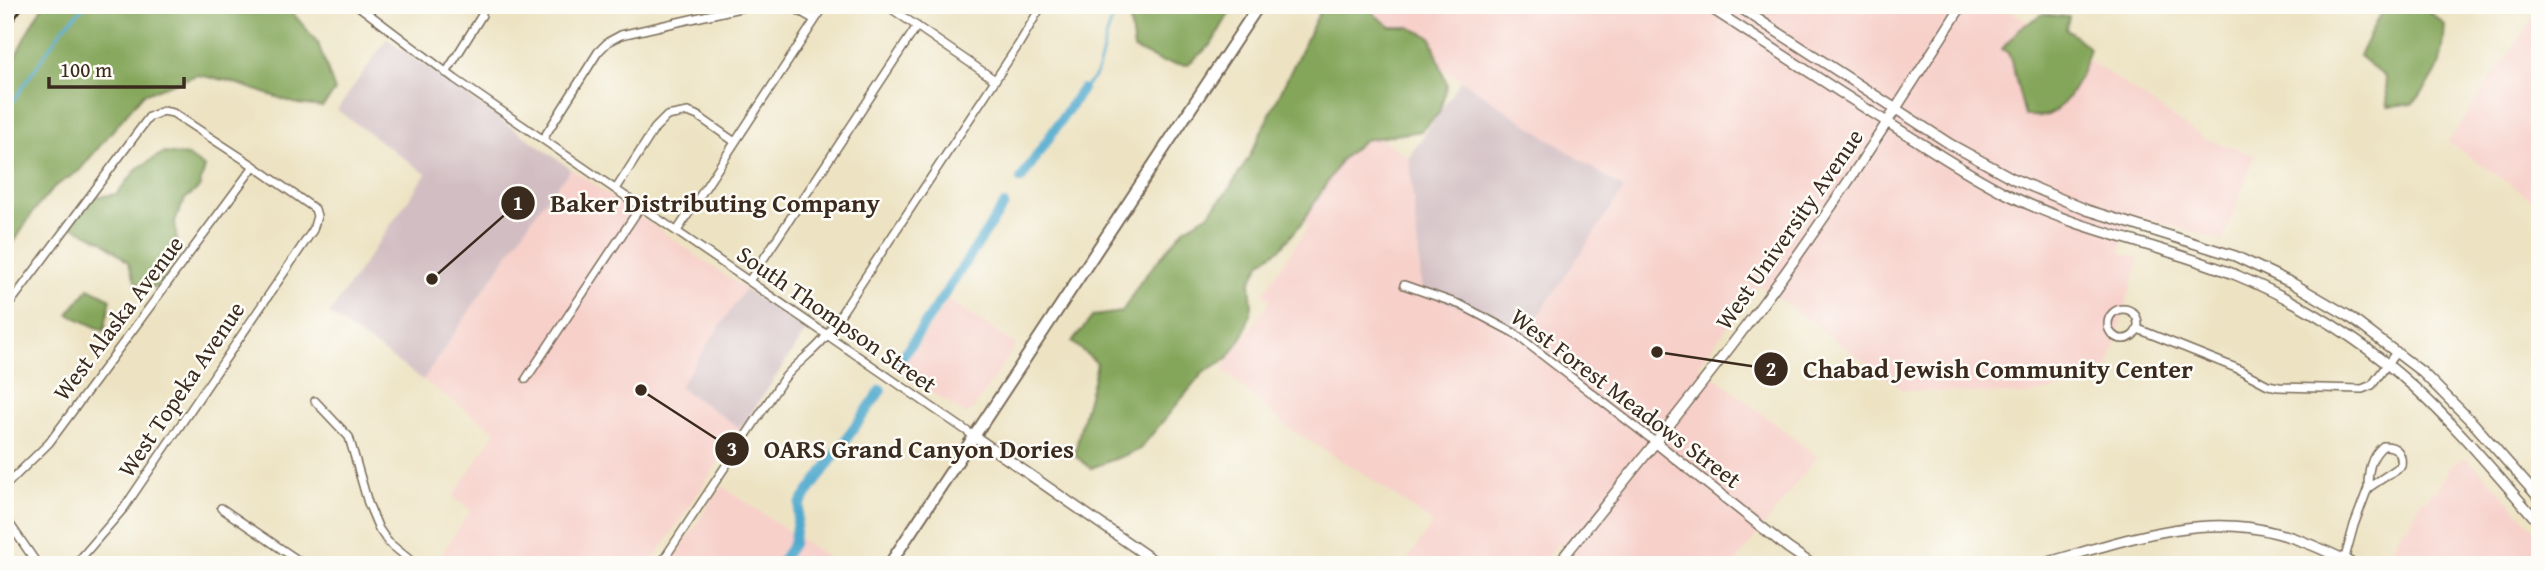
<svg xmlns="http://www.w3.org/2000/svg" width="2545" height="570" font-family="'Gentium Book Plus',serif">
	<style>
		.built { fill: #f7d0ca }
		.industrial { fill: #d2bec2 }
		.forest { fill: #84a65a; stroke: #60683c; stroke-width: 2 }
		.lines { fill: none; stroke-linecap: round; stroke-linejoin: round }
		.stream { stroke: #51aace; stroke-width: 2.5 }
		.canal { stroke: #51aace; stroke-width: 10 }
		.minor-casing { stroke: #796b58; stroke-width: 10 }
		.tertiary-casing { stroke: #796b58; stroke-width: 12 }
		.primary-casing { stroke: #796b58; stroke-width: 14 }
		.minor { stroke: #fff; stroke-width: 7 }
		.tertiary { stroke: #fff; stroke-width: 9 }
		.primary { stroke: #fff; stroke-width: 10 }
		.rail { stroke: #3b2a1e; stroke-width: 2.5 }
		.labels { text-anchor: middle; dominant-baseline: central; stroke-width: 5; stroke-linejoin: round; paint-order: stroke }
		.street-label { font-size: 24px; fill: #3b2a1e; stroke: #fdfcf7 }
		.leader { fill: none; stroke: #3b2a1e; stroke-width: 2.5 }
		.callout-dot { fill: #3b2a1e; stroke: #fdfcf7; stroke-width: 2.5 }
		.mark-label { font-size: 21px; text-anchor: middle; font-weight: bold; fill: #fff }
		.callout-label { font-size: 26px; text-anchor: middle; font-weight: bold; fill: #3b2a1e; stroke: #fdfcf7; stroke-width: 5; stroke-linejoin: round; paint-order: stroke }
	</style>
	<rect width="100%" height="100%" fill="#fdfcf7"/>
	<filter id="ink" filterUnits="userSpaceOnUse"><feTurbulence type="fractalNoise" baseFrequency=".0143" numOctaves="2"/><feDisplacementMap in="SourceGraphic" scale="14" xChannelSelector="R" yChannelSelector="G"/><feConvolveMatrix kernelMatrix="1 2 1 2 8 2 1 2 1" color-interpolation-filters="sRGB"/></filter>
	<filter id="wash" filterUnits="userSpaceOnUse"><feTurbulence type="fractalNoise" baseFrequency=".00686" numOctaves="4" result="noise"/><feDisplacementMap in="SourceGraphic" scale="28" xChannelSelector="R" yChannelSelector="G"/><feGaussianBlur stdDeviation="1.57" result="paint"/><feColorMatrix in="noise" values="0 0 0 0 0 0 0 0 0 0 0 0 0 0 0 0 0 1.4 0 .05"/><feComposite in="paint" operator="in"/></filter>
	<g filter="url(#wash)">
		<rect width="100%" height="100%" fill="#ede3c3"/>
		<path class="built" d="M1349 5H2001L2102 69 2205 139 2255 155 2223 241 2132 214 2120 252 2139 258 2108 369 2101 380 2028 395 1903 390 1759 284 1699 365 1817 456 1734 565H1586L1558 544 1541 565H1404L1433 523 1364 474 1290 429 1222 369 1271 300 1263 294 1309 225 1290 212 1348 118 1409 157 1420 276 1624 190Z
			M2540 8V205L2448 142Z
			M571 169 745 289 680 387 741 429 650 565H440L436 563 471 510 453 497 496 431 423 380 540 207Z
			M948 300 1016 345 972 411 965 414 900 371Z
			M2466 458 2489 479 2540 536V557L2530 565H2384L2404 526 2408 528 2422 499 2427 501 2432 490 2437 492 2452 464Z
			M722 486 790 532 839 565H669Z"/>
		<path class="industrial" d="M387 39 571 169 540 207 423 380 329 314 426 174 337 110Z
			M1461 80 1624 189 1523 339 1482 315 1422 292 1409 157Z
			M745 289 806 331 741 429 679 387Z"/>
		<path class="forest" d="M43 5H286L318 43 335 91 322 107 297 104 229 81 197 75 143 94 79 171 54 187 33 212 5 257V77L30 27Z
			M1112 5H1234L1211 45 1187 65 1162 62 1134 49 1130 20Z
			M1323 5H1374L1375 15 1391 27H1409L1431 37 1447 85 1439 113 1421 131 1364 140 1341 160 1302 223 1281 248 1261 262 1250 283 1252 307 1244 334 1228 358 1203 373 1139 450 1091 468 1075 456C1079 424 1091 394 1097 363L1072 342 1093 316 1122 312 1141 281 1184 229 1209 214 1230 188 1249 157Z
			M2389 5H2421L2445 25C2443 64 2439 75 2412 104L2388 106 2385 77 2359 56 2377 20Z
			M2043 14 2069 17 2066 29 2090 48C2084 70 2070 105 2048 115 2042 117 2032 116 2025 116L2011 61 2008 53 2002 49 2019 29Z
			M163 153 188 156 205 168 199 188 185 199 175 221 177 245 168 272 156 288 136 283 128 262 103 241 67 224 88 198 117 194 138 168Z
			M89 288 111 299 104 331 68 314Z"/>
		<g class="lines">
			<path class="stream" d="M243 5 255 11 266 5
				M809 8V5
				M1082 89C1101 76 1100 59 1106 38 1109 27 1114 16 1118 5
				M5 113 63 28 86 5"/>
			<path class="canal" d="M1021 179 1082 89
				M898 364 1004 205
				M779 565 793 544 800 504 881 390"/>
		</g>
	</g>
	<g filter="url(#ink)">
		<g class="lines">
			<defs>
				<path id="minor" d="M357 5 455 79 974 436
					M789 5 815 20
					M886 5 995 80
					M446 73 482 15V5
					M543 139 598 52 608 42 621 35 753 5
					M616 189 655 128 667 116 688 112 698 116 735 142
					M677 231 825 5
					M749 281 917 26
					M1404 285 1461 305 1514 333 1655 442
					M2108 324a15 15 0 1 1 30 0a15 15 0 1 1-30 0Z
					M5 310 149 117 163 111 173 113 254 166 315 209 317 216 313 230 124 508 75 565
					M2138 329 2236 368 2268 385 2279 387 2362 389 2372 385 2397 351
					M526 379 641 206
					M315 401 349 437 368 503 379 529 388 542 416 565
					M5 486 49 443 254 166
					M221 508 305 565
					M5 517 38 565
					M660 565 782 381C795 363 814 353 827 335L1019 44 1042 5
					M2343 565 2354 525 2368 488 2401 466C2403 453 2396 445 2383 446 2370 457 2368 471 2368 488"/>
				<path id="tertiary" d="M1706 5C1774 49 1842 94 1911 137 1944 158 1976 179 2011 196 2083 232 2162 245 2236 275 2301 302 2362 340 2414 387 2460 429 2499 478 2540 524
					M1736 5 1950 144 2014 179 2087 210 2235 256 2292 283 2347 315 2422 372 2473 423 2540 499
					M974 436 1160 565
					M1655 442 1788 548 1813 565
					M1557 565C1626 479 1696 394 1761 306 1833 209 1897 107 1962 5
					M2038 565C2115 544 2196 511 2276 533 2304 540 2330 553 2356 565
					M2531 565 2540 557"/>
				<path id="primary" d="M889 565 1259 5"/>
			</defs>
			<use href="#minor" class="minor-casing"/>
			<use href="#tertiary" class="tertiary-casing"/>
			<use href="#primary" class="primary-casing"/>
			<use href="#minor" class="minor"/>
			<use href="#tertiary" class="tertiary"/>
			<use href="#primary" class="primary"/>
			<path class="rail" d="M5 32 24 5"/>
		</g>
	</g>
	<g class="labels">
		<g class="street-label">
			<text transform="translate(1789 229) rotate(-55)">West University Avenue</text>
			<text transform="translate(118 318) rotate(-53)">West Alaska Avenue</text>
			<text transform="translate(837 319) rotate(35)">South Thompson Street</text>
			<text transform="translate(181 389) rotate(-56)">West Topeka Avenue</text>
			<text transform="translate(1626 398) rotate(37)">West Forest Meadows Street</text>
		</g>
	</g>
	<path class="leader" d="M432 279L518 203M1657 352L1771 369M641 390L732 449"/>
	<g class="callout-dot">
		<circle cx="432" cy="279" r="7"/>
		<circle cx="1657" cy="352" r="7"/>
		<circle cx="641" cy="390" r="7"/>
		<circle cx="518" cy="203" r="18"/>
		<circle cx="1771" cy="369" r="18"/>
		<circle cx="732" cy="449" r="18"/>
	</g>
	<g class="mark-label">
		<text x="518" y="210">1</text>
		<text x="1771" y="376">2</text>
		<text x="732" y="456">3</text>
	</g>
	<g class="callout-label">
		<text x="715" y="212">Baker Distributing Company</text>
		<text x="1998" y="378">Chabad Jewish Community Center</text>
		<text x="919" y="458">OARS Grand Canyon Dories</text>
	</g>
	<rect width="2545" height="570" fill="none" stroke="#fdfcf7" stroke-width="28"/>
	<path d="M49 77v10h135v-10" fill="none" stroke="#3b2a1e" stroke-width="3.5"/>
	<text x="60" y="77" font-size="21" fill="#3b2a1e" stroke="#fdfcf7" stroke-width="5" paint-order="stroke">100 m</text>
</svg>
